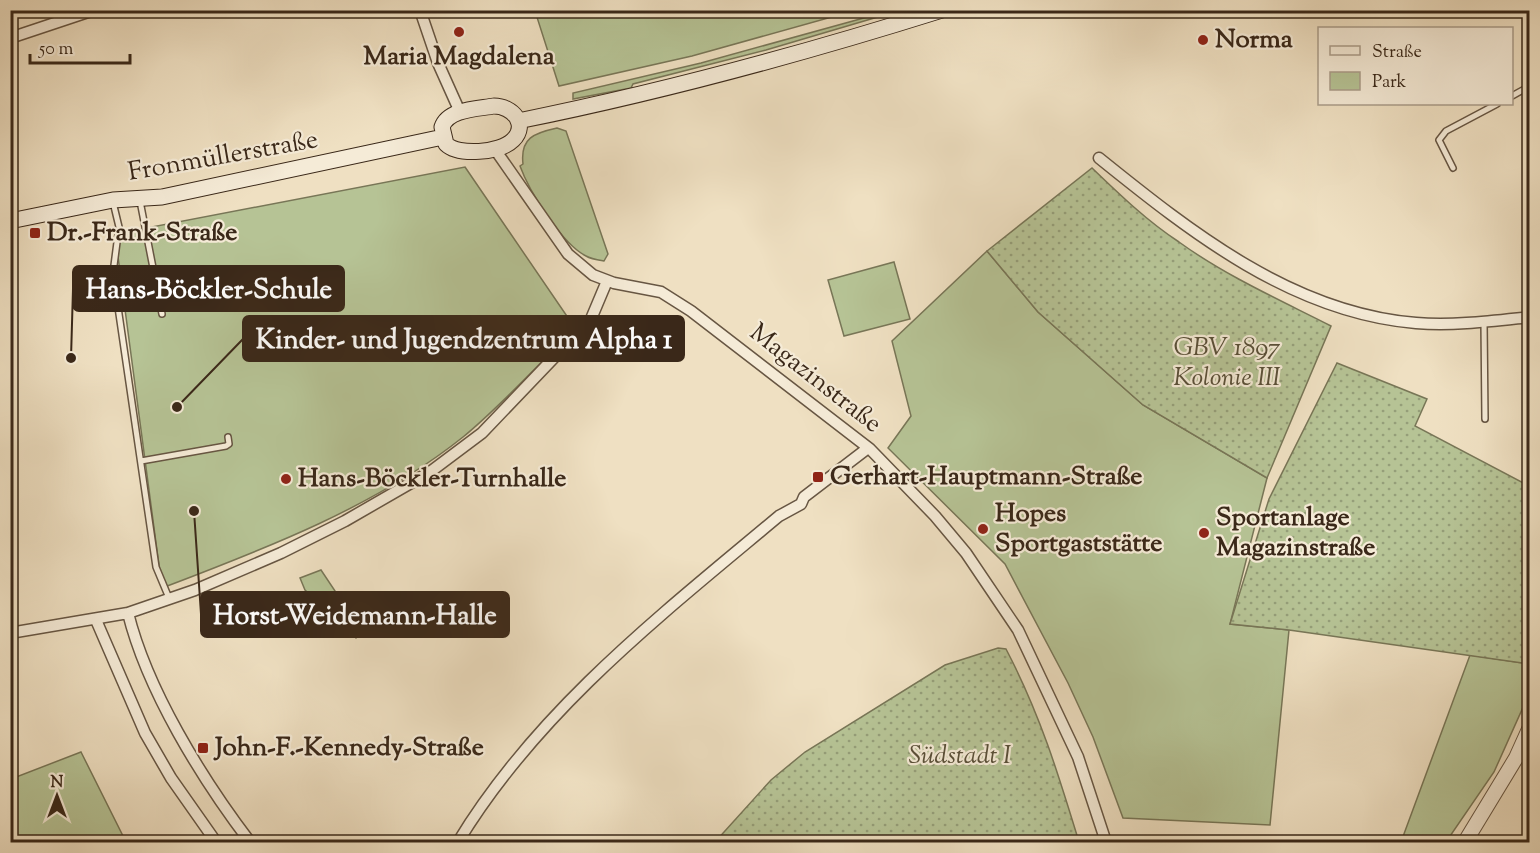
<svg xmlns="http://www.w3.org/2000/svg" width="1540" height="853" font-family="'Sorts Mill Goudy',serif">
	<style>
		.green { fill: #b6c395; stroke: #787657; stroke-width: 1.5 }
		.garden { fill: url(#garden-dots); stroke: #787657; stroke-width: 1.5 }
		.lines { fill: none; stroke-linecap: round; stroke-linejoin: round }
		.service-casing { stroke: #675643; stroke-width: 8 }
		.minor-casing { stroke: #675643; stroke-width: 13 }
		.tertiary-casing { stroke: #675643; stroke-width: 16 }
		.secondary-casing { stroke: #3a2819; stroke-width: 17 }
		.service { stroke: #f5ebd7; stroke-width: 5 }
		.minor { stroke: #f5ebd7; stroke-width: 10 }
		.tertiary { stroke: #f5ebd7; stroke-width: 14 }
		.secondary { stroke: #f5ebd7; stroke-width: 15 }
		.poi-dot { fill: #8f2418; stroke: #f5ebd7; stroke-width: 2 }
		.labels { text-anchor: middle; dominant-baseline: central; stroke-width: 4.5; stroke-linejoin: round; paint-order: stroke }
		.poi-label { font-size: 26px; font-weight: bold; fill: #3a2819; stroke: #f5ebd7; text-anchor: start }
		.street-label { font-size: 26px; fill: #3a2819; stroke: #f5ebd7 }
		.park-label { font-size: 26px; font-style: italic; fill: #594f38; stroke: #f5ebd7 }
		.leader { fill: none; stroke: #3a2819; stroke-width: 2 }
		.callout-dot { fill: #3a2819; stroke: #f5ebd7; stroke-width: 2 }
		.callout { fill: #3a2819; stroke: #3a2819; stroke-width: 2 }
		.callout-label { font-size: 27px; text-anchor: middle; font-weight: bold; fill: #fff }
	</style>
	<defs>
		<pattern id="garden-dots" width="8" height="8" patternUnits="userSpaceOnUse" patternTransform="scale(1.5)"><rect width="8" height="8" fill="#b6c395"/><path d="M2 2h.1M6 6h.1" fill="none" stroke="#959e79" stroke-width="1.8" stroke-linecap="round"/></pattern>
	</defs>
	<rect width="100%" height="100%" fill="#efe0c2"/>
	<filter id="stains"><feTurbulence type="fractalNoise" baseFrequency=".00333" numOctaves="4"/><feColorMatrix values="0 0 0 0 .2 0 0 0 0 .09 0 0 0 0 .02 0 0 0 .5 -.17"/></filter>
	<radialGradient id="worn" r=".72"><stop offset=".6" stop-color="#630" stop-opacity="0"/><stop offset="1" stop-color="#630" stop-opacity=".3"/></radialGradient>
	<path class="green" d="M535 11V10L853 11 692 56 559 86Z
		M889 11H898L766 50 633 84 631 88 573 99V93L701 63Z
		M557 128 566 131 608 254 604 261C598 260 591 259 586 256 562 244 529 191 520 166L523 164C520 138 534 133 557 128Z
		M465 167 575 328C539 364 502 405 463 437 377 506 265 549 162 588L115 234Z
		M987 251 1038 312 1143 405 1267 478 1230 624 1289 630 1270 825 1123 818 1093 737 1068 683 1005 564 888 448 911 416 892 341Z
		M894 262 910 319 844 336 828 280Z
		M321 570 335 591 371 622 356 638 305 590 300 578Z
		M1470 655 1529 664V694L1494 772 1446 842H1401Z
		M81 752 126 842H11V779Z"/>
	<path class="garden" d="M1092 168C1119 194 1147 221 1179 242 1226 276 1280 300 1331 326L1267 478 1143 405 1038 312 987 251Z
		M1337 363 1427 399 1415 426 1529 486V664L1289 630 1230 624 1269 499Z
		M998 648 1006 649C1040 714 1058 773 1079 842H715L771 780 805 752 945 665Z"/>
	<g class="lines">
		<defs>
			<path id="service" d="M1512 96 1530 86
				M1453 168 1439 140 1446 131 1497 104
				M140 201 162 314
				M113 202 119 227 113 273 156 567 169 598
				M1484 322 1485 419
				M141 461 226 446 229 444 228 437"/>
			<path id="minor" d="M420 10 438 63 460 112
				M10 38 94 10
				M494 148 568 254 593 275 614 283 661 292 691 311 870 449 935 516 966 553 1018 630 1078 757 1106 842
				M1099 158C1192 233 1293 313 1416 323 1454 326 1492 321 1530 317
				M128 613C147 690 202 779 250 842
				M96 620 145 733 171 778 216 842
				M10 633 128 613 195 590 281 553 345 521 430 472 482 433 591 319 607 281
				M458 842C538 710 662 614 779 516L801 504 804 497 868 448"/>
			<path id="tertiary" d="M1527 10 1530 17
				M1465 842 1516 758 1530 727"/>
			<path id="secondary" d="M494 106C512 106 529 124 513 140 500 153 458 156 446 144L442 127C448 109 477 109 494 106Z
				M518 121C662 92 802 54 942 10
				M10 221 113 200 162 197 443 137"/>
		</defs>
		<use href="#service" class="service-casing"/>
		<use href="#minor" class="minor-casing"/>
		<use href="#tertiary" class="tertiary-casing"/>
		<use href="#secondary" class="secondary-casing"/>
		<use href="#service" class="service"/>
		<use href="#minor" class="minor"/>
		<use href="#tertiary" class="tertiary"/>
		<use href="#secondary" class="secondary"/>
	</g>
	<g class="poi-dot">
		<circle cx="459" cy="32" r="6"/>
		<circle cx="1203" cy="40" r="6"/>
		<rect x="29" y="227" width="12" height="12" rx="3"/>
		<rect x="812" y="471" width="12" height="12" rx="3"/>
		<circle cx="286" cy="479" r="6"/>
		<circle cx="983" cy="529" r="6"/>
		<circle cx="1204" cy="533" r="6"/>
		<rect x="197" y="742" width="12" height="12" rx="3"/>
	</g>
	<g class="labels">
		<g class="poi-label">
			<text x="1215" y="40">Norma</text>
			<text x="459" y="57" text-anchor="middle">Maria Magdalena</text>
			<text x="47" y="233">Dr.-Frank-Straße</text>
			<text x="830" y="477">Gerhart-Hauptmann-Straße</text>
			<text x="298" y="479">Hans-Böckler-Turnhalle</text>
			<text x="995" y="514">Hopes<tspan x="995" dy="30">Sportgaststätte</tspan></text>
			<text x="1216" y="518">Sportanlage<tspan x="1216" dy="30">Magazinstraße</tspan></text>
			<text x="215" y="748">John-F.-Kennedy-Straße</text>
		</g>
		<g class="street-label">
			<text transform="translate(223 157) rotate(-10)">Fronmüllerstraße</text>
			<text transform="translate(815 379) rotate(38)">Magazinstraße</text>
		</g>
		<g class="park-label">
			<text x="1227" y="348">GBV 1897<tspan x="1227" dy="30">Kolonie III</tspan></text>
			<text x="960" y="756">Südstadt I</text>
		</g>
	</g>
	<path class="leader" d="M71 358L73 289M177 407L243 339M194 511L201 614"/>
	<g class="callout-dot">
		<circle cx="71" cy="358" r="6"/>
		<circle cx="177" cy="407" r="6"/>
		<circle cx="194" cy="511" r="6"/>
	</g>
	<g class="callout">
		<rect x="73" y="266" width="271" height="45" rx="6"/>
		<rect x="243" y="316" width="441" height="45" rx="6"/>
		<rect x="201" y="592" width="308" height="45" rx="6"/>
	</g>
	<g class="callout-label">
		<text x="209" y="298">Hans-Böckler-Schule</text>
		<text x="464" y="348">Kinder- und Jugendzentrum Alpha 1</text>
		<text x="355" y="624">Horst-Weidemann-Halle</text>
	</g>
	<rect width="1540" height="853" fill="none" stroke="#efe0c2" stroke-width="36"/>
	<rect x="12" y="12" width="1516" height="829" fill="none" stroke="#3a2819" stroke-width="3"/>
	<rect x="18" y="18" width="1504" height="817" fill="none" stroke="#3a2819" stroke-width="1.5"/>
	<rect x="1318" y="27" width="195" height="78" fill="#f5ebd7" stroke="#aa9d8b" stroke-width="1.5"/>
	<rect x="1330" y="46" width="30" height="9" fill="#f5ebd7" stroke="#aa9d8b" stroke-width="1.5"/>
	<text x="1372" y="57" font-size="18" fill="#3a2819">Straße</text>
	<rect x="1330" y="72" width="30" height="18" fill="#b6c395" stroke="#aa9d8b" stroke-width="1.5"/>
	<text x="1372" y="87" font-size="18" fill="#3a2819">Park</text>
	<g transform="translate(57 796)" stroke="#f5ebd7" stroke-width="4.5" paint-order="stroke">
	<path d="M0-4.5L10 22L0 15L-10 22Z" fill="#3a2819"/>
	<text y="-9" font-size="16" font-weight="bold" text-anchor="middle" fill="#3a2819">N</text>
	</g>
	<path d="M30 54v9h100v-9" fill="none" stroke="#3a2819" stroke-width="3"/>
	<text x="39" y="54" font-size="18" fill="#3a2819" stroke="#f5ebd7" stroke-width="4.5" paint-order="stroke">50 m</text>
	<rect width="100%" height="100%" filter="url(#stains)"/>
	<rect width="100%" height="100%" fill="url(#worn)"/>
</svg>
